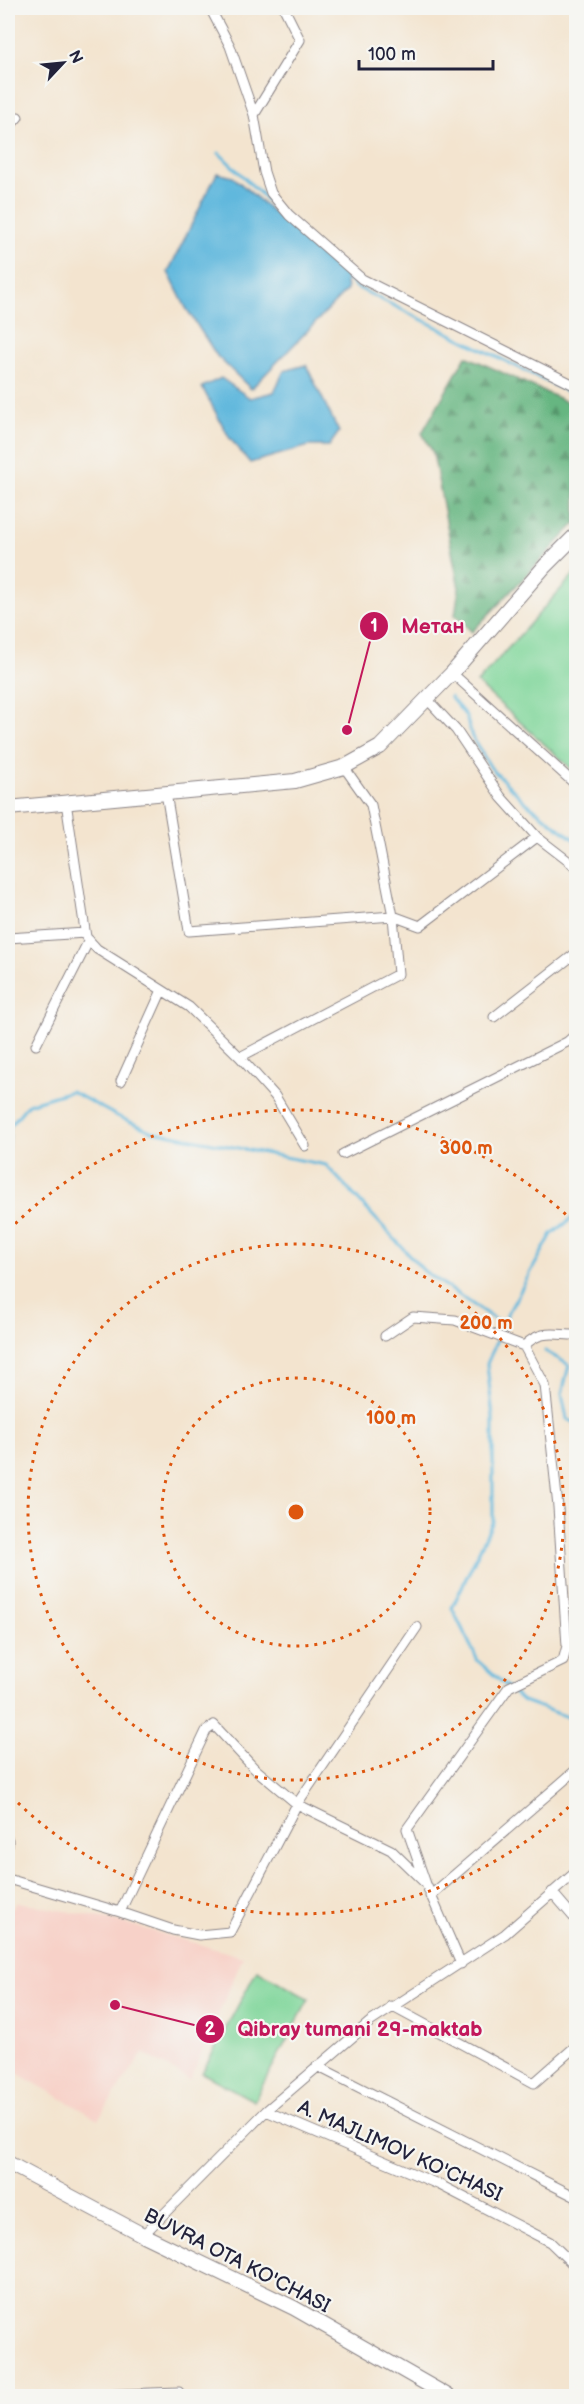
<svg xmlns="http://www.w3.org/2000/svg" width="584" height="2404" font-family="'Balsamiq Sans',sans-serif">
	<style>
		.built { fill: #f7d1c8 }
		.green { fill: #7ed599; stroke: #507c6a; stroke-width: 1.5 }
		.forest { fill: url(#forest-firs); stroke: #446c5e; stroke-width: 1.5 }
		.water { fill: #60b8dd; stroke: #416d8c; stroke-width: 1.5 }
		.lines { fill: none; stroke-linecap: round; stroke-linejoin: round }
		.stream { stroke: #60b8dd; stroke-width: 3 }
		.minor-casing { stroke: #8a8385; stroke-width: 11 }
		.secondary-casing { stroke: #8a8385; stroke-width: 16 }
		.minor { stroke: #fff; stroke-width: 9 }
		.secondary { stroke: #fff; stroke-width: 14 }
		.ring { fill: none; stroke: #de560e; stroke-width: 3; stroke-dasharray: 3 6 }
		.labels { text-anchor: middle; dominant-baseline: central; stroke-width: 4.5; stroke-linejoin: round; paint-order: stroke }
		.street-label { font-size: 20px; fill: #22223b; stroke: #f6f6f2 }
		.centre { fill: #de560e; stroke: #f6f6f2; stroke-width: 3 }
		.ring-label { font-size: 18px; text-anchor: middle; font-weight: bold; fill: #de560e; stroke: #f6f6f2; stroke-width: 4.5; stroke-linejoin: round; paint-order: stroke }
		.leader { fill: none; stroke: #c2185b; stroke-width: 2 }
		.callout-dot { fill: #c2185b; stroke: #f6f6f2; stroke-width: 2 }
		.mark-label { font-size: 18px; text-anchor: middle; font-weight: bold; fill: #fff }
		.callout-label { font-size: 21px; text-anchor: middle; font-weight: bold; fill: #c2185b; stroke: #f6f6f2; stroke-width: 4.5; stroke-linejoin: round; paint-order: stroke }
	</style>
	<defs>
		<pattern id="forest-firs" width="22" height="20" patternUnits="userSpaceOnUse" patternTransform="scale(1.5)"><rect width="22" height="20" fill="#66b681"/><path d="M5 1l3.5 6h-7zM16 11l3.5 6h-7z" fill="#54946b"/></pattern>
	</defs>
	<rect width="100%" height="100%" fill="#f6f6f2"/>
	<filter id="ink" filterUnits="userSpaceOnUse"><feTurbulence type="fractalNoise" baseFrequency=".0167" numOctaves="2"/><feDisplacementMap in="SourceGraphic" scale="12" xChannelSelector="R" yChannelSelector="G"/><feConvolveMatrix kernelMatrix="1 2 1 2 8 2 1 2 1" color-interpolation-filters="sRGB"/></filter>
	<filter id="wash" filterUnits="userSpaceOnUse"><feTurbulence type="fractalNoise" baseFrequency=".008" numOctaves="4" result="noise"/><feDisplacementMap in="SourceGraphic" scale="24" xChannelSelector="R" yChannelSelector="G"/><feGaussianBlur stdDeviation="1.35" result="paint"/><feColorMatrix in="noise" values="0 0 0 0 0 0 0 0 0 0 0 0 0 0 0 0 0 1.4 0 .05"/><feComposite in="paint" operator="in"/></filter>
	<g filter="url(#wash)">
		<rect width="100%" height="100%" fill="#f3e4cf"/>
		<path class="built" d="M18 1902 118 1921 243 1957 190 2080 143 2053 98 2119 8 2068V1913Z"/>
		<path class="green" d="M576 572V773L477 683Z
			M257 1970 309 1999 254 2101 202 2073Z"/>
		<path class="forest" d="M466 356 576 406V523L472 632 455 615 459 588 433 453 422 433Z"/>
		<path class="water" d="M217 173 233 177 345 275 347 290 251 389 217 356 186 308 168 272Z
			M306 365 339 432 329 446H309L250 463 229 437 202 387 221 378 250 398 274 392 284 371Z"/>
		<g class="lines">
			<path class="stream" d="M219 153 356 287 576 396
				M450 697 466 716 472 737 491 768 524 801 576 841
				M8 1150 10 1126 28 1104 71 1091 115 1115 151 1131 326 1165 424 1271 503 1325
				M576 1215 552 1234 508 1313 487 1364 493 1418V1521L452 1608 478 1661 523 1701 576 1720
				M545 1351 569 1365 562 1394 567 1419 576 1423"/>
		</g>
	</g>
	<g filter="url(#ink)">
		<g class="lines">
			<defs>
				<path id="minor" d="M210 8 230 46 254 115
					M284 8 300 40 254 115 264 172 271 193 289 215 362 279 576 386
					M8 9 9 8
					M8 128 18 117
					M452 673 576 785
					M427 699 456 730 501 797 537 837 576 867
					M166 793 189 931 393 916 420 926 537 837
					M66 802 86 937 97 949 189 1007 240 1057 275 1096 305 1146
					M8 938 85 933
					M494 1017 576 953
					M36 1045 89 940
					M240 1057 398 974 393 916 371 805 344 767
					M121 1081 162 990
					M343 1154 567 1042 576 1034
					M385 1336 413 1317 455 1320 524 1346 545 1385 558 1507 567 1646 563 1661 509 1687 407 1829 426 1884 461 1964
					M524 1346C541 1329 554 1335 576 1335
					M8 1840V1846
					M8 1879 120 1912 173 1930 199 1935 230 1932 297 1804 417 1627
					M552 1892 576 1920
					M430 1896 576 1770
					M120 1912 206 1731 214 1725 254 1768 297 1804 391 1850 424 1882
					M391 2006 534 2083 576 2046
					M317 2066 576 2197
					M266 2111 440 2185 550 2242 576 2267
					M143 2235 266 2111 370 2022 505 1934 576 1872
					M70 2396 179 2392"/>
				<path id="secondary" d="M8 808 295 781 344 767 380 747 452 673 545 566 576 535
					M8 2163 143 2235 294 2308 448 2396"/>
			</defs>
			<use href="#minor" class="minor-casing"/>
			<use href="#secondary" class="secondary-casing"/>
			<use href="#minor" class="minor"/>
			<use href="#secondary" class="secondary"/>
		</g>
	</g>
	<g class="ring">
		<circle cx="296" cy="1512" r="134"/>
		<circle cx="296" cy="1512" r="268"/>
		<path d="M575 1801A402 402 0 0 1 9 1794M9 1230A402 402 0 0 1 575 1223"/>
	</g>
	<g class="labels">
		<g class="street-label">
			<text transform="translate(400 2151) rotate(24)">A. MAJLIMOV KO'CHASI</text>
			<text transform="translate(237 2261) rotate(27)">BUVRA OTA KO'CHASI</text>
		</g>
	</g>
	<circle cx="296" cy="1512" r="9" class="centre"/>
	<g class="ring-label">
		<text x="466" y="1154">300 m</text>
		<text x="486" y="1329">200 m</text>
		<text x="391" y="1424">100 m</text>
	</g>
	<path class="leader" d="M347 730L374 626M115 2005L210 2029"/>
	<g class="callout-dot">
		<circle cx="347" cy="730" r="6"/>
		<circle cx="115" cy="2005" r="6"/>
		<circle cx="374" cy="626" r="15"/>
		<circle cx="210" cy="2029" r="15"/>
	</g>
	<g class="mark-label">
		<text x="374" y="632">1</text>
		<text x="210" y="2035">2</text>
	</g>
	<g class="callout-label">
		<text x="433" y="633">Метан</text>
		<text x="360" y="2036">Qibray tumani 29-maktab</text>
	</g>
	<rect width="584" height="2404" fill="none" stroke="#f6f6f2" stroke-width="30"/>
	<g transform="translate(63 63) rotate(64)" stroke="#f6f6f2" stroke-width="4.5" paint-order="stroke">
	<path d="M0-4.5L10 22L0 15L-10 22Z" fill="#22223b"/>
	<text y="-9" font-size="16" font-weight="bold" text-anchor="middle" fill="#22223b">N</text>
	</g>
	<path d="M359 60v9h134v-9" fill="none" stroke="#22223b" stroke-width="3"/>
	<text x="368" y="60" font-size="18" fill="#22223b" stroke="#f6f6f2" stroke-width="4.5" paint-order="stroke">100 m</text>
</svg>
